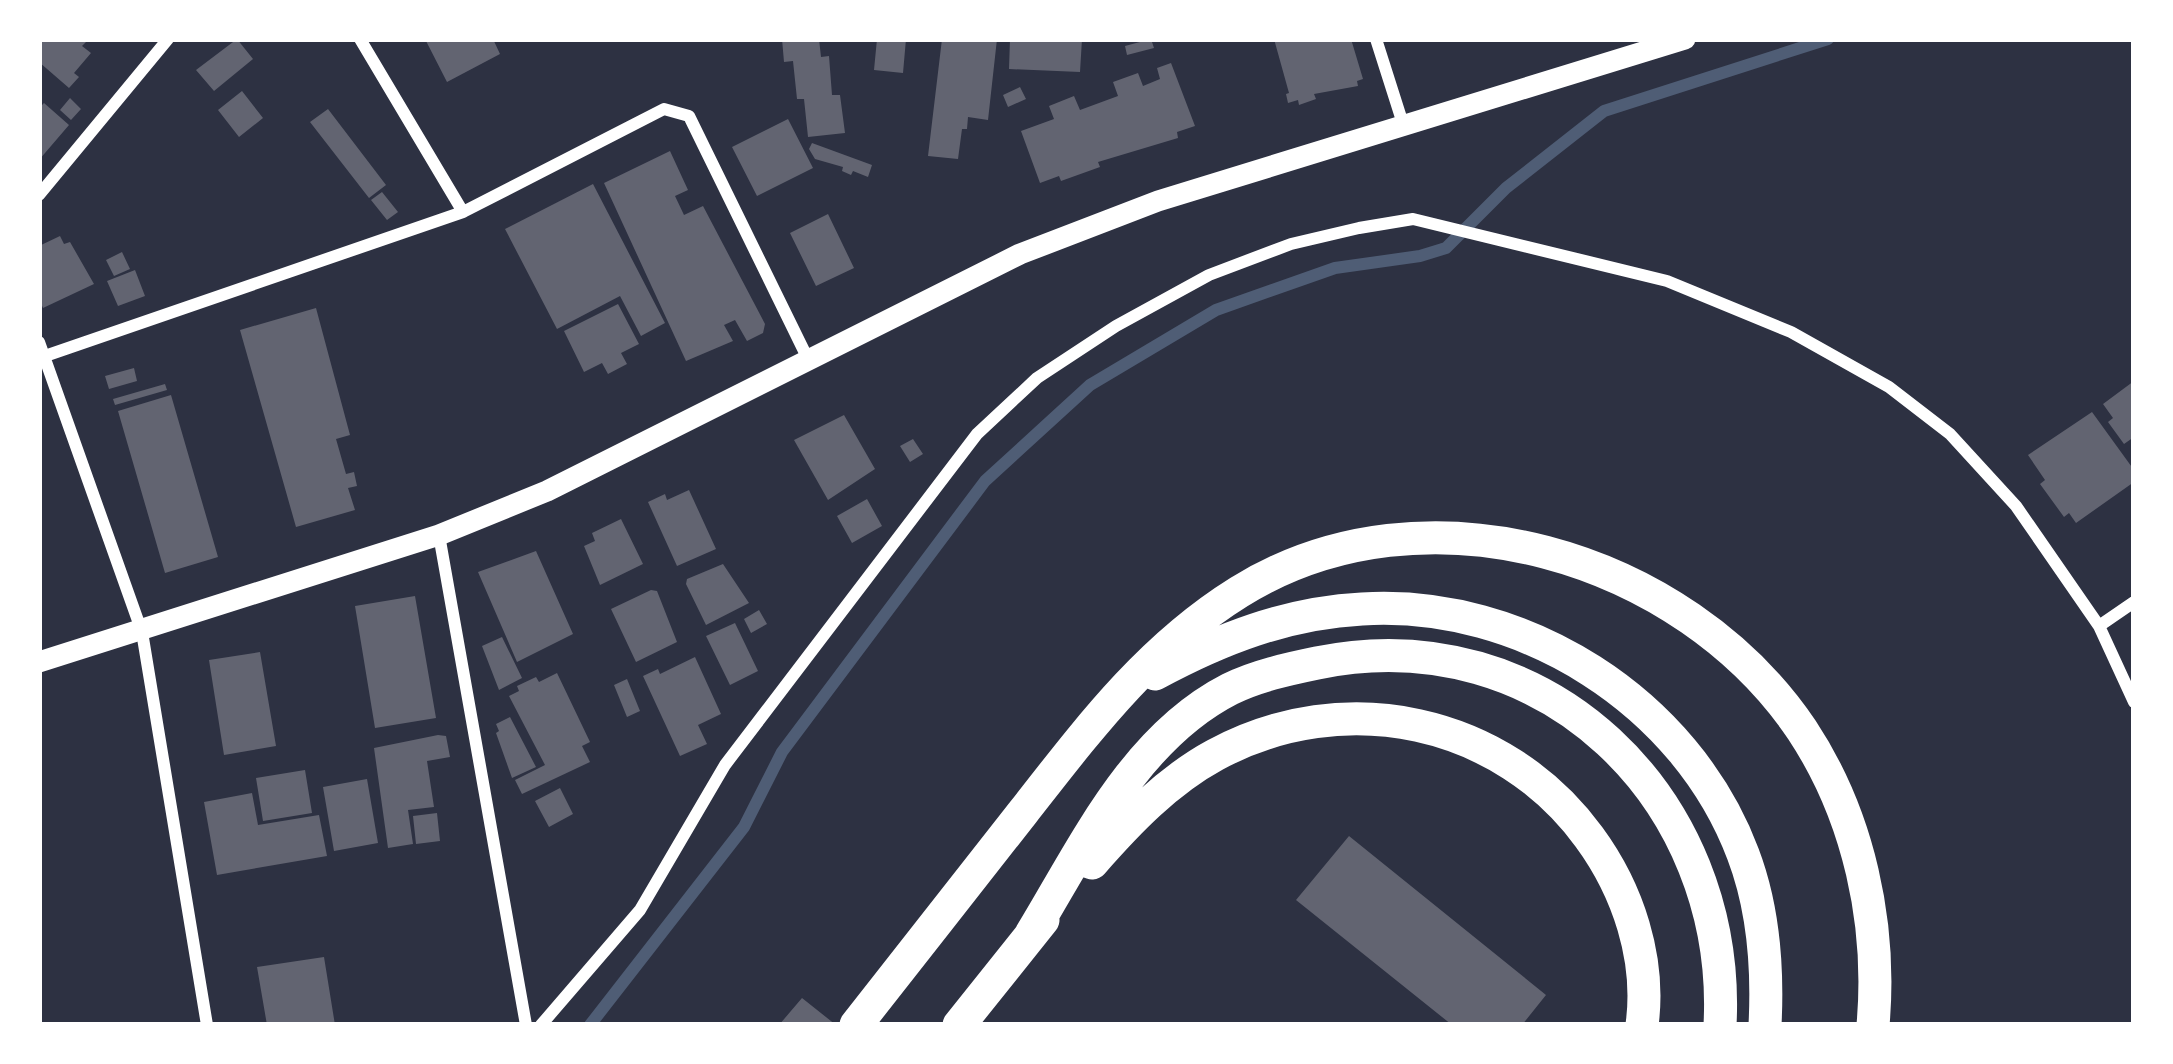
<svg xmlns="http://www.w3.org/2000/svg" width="2173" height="1064" font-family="'Fira Sans',sans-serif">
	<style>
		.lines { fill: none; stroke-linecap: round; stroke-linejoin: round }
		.stream { stroke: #4f5d75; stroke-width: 12 }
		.building { fill: #626471 }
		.minor { stroke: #fff; stroke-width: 12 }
		.tertiary { stroke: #fff; stroke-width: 21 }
		.motorway { stroke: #fff; stroke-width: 33 }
	</style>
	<rect width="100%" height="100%" fill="#2d3142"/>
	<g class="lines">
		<path class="stream" d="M590 1025 744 827 782 752 985 481 1090 385 1216 310 1335 268 1420 256 1446 248 1506 188 1604 111 1828 39"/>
	</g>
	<path class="building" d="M39 39 86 42 82 46 91 53 74 73 79 77 69 88 39 62Z
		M237 39 253 59 214 91 196 70Z
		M425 39H493L500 54 447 82Z
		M782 39H819L821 57 829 56 832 95H840L845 133 808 137 804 99H797L793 61 784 62Z
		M877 39H906L903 73 874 70Z
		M942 39H997L988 120 968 117 967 129H962L958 159 928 156Z
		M1010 39H1082L1080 72 1009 69Z
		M1151 39 1154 48 1127 55 1125 46Z
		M1274 39H1351L1363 79 1357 81 1358 86 1314 94 1316 99 1299 105 1298 100 1288 103 1286 94 1289 93Z
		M1171 63 1195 126 1177 132 1178 138 1098 162 1100 167 1061 181 1059 176 1040 183 1021 131 1054 119 1049 106 1074 96 1080 110 1118 96 1113 82 1138 73 1143 86 1160 79 1157 68Z
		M1020 87 1026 99 1008 107 1003 95Z
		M242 91 263 118 239 137 218 110Z
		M70 98 81 109 71 120 60 110Z
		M44 103 69 125 39 160V108Z
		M328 109 386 185 369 198 310 122Z
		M788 119 813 168 757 196 732 147Z
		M812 143 872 165 868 177 853 171 851 175 842 171 843 167 815 159 809 149Z
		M670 151 688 190 675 196 684 215 703 206 765 324 763 333 747 341 735 320 724 325 733 341 686 361 604 183Z
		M593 184 665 323 641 336 620 296 557 329 505 229Z
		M382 192 398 212 387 220 371 200Z
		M828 214 854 268 816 286 790 233Z
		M60 236 64 244 70 242 94 284 43 308 39 299V246Z
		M122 252 130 269 114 276 106 260Z
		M135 270 145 296 118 306 107 281Z
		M618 304 639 344 621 353 627 364 608 374 602 363 584 372 564 331Z
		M316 308 350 435 336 439 346 474 354 472 357 486 348 488 355 510 296 527 240 330Z
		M134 368 137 381 109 389 105 376Z
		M2134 381V437L2124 444 2108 422 2113 418 2103 404Z
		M165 384 167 390 115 405 113 399Z
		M171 395 218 557 165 573 118 411Z
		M2092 412 2134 470V482L2076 523 2069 513 2064 517 2040 484 2045 480 2028 455Z
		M844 415 875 469 828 500 794 440Z
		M913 439 923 454 910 462 900 446Z
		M689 490 716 549 677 566 648 502 665 494 667 500Z
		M867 499 882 526 852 543 837 516Z
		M621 519 643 564 600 585 584 546 595 541 592 533Z
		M536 551 573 634 517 662 478 572Z
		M723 564 749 603 706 625 686 584 687 579Z
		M651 590 657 591 677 642 636 662 611 609Z
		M415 596 436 718 375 728 355 606Z
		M759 610 767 624 751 633 744 619Z
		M735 623 758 671 730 685 706 636Z
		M502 637 522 678 499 690 482 646Z
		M260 652 276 746 224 755 209 660Z
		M695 657 721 714 698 725 707 744 680 756 643 676 658 669 660 674Z
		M557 673 590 742 582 746 590 762 522 794 515 780 545 765 509 696 519 691 517 686 536 677 539 682Z
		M627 679 640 711 627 717 614 685Z
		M510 717 536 767 512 778 496 733 499 731 496 724Z
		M438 735 446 736 450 757 427 761 434 807 408 810 413 844 388 848 374 748Z
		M305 770 312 813 263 821 256 778Z
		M367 779 378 843 334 851 323 787Z
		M560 788 573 814 549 827 535 801Z
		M252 793 258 825 319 815 327 856 217 875 204 802Z
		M437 813 440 841 416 844 413 816Z
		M1349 836 1546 995 1522 1025H1452L1296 900Z
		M324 957 335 1025H267L257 967Z
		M802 998 836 1025H779Z"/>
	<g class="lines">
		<path class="minor" d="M1376 39 1404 127
			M39 195 168 39
			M463 212 664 109 689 116 808 359
			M39 342 142 632 207 1025
			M45 356 463 212 360 39
			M439 535 526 1025
			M2099 626 2134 602
			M541 1025 640 910 725 765 977 434 1037 378 1116 326 1209 275 1291 244 1359 228 1413 219 1667 281 1791 332 1889 387 1950 434 2016 506 2099 626 2134 702"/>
		<path class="tertiary" d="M39 662 439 535 547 491 1020 254 1158 201 1685 39"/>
		<path class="motorway" d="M1155 674C1220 639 1286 613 1362 609 1523 599 1686 702 1743 854 1764 909 1768 967 1765 1025
			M1092 863C1128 822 1167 781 1215 755 1344 685 1503 719 1589 837 1628 890 1651 959 1642 1025
			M1031 934C1084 847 1134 738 1230 689 1256 676 1288 669 1317 663 1545 616 1732 799 1720 1025
			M856 1025C912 954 968 882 1024 811 1089 728 1149 648 1239 592 1424 477 1684 555 1802 730 1859 816 1882 924 1873 1025
			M959 1025 1043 920"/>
	</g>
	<rect width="2173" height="1064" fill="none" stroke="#ffffff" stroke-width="84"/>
</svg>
